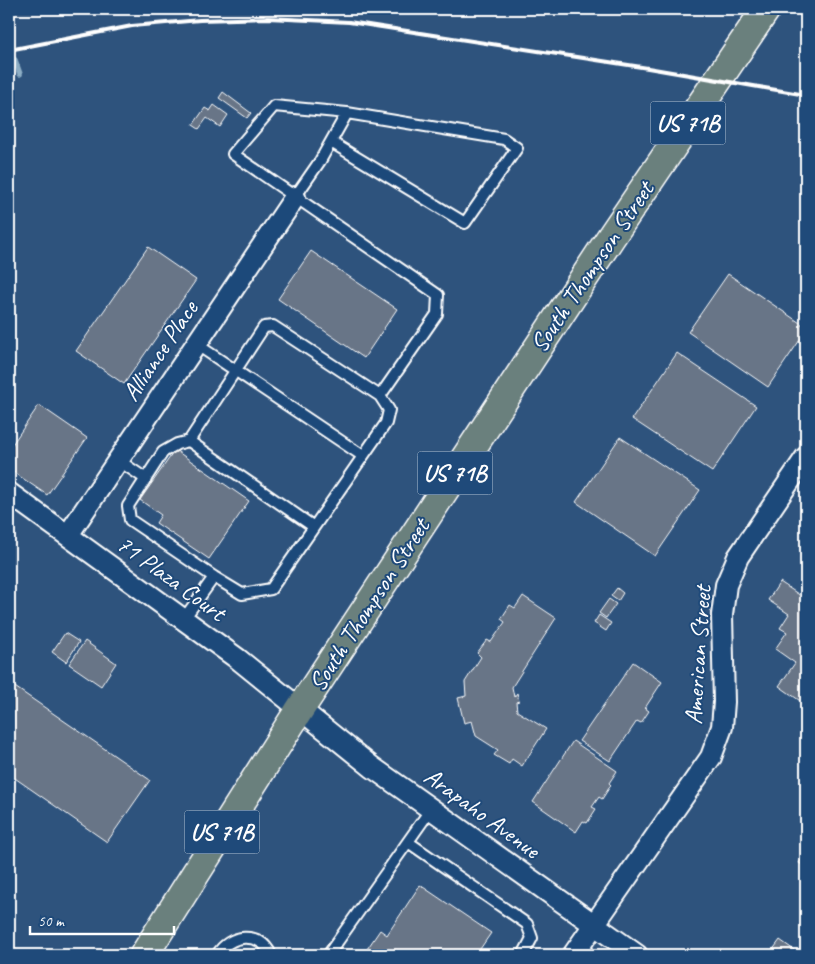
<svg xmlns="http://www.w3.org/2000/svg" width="815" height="964" font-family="Caveat,sans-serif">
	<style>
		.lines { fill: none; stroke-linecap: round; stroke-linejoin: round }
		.stream { stroke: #8daec5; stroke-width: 5.5 }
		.building { fill: #687587; stroke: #fff }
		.service-casing { stroke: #fff; stroke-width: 14 }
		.minor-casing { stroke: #fff; stroke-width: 24 }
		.trunk-casing { stroke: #fff; stroke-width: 31 }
		.service { stroke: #1f4a7a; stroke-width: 10 }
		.minor { stroke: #1f4a7a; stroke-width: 20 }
		.trunk { stroke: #6a807d; stroke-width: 28 }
		.rail { stroke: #fff; stroke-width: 4 }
		.labels { text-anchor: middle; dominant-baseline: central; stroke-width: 4; stroke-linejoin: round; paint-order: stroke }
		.shield { fill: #1f4a7a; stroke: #bcc9d7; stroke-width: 1 }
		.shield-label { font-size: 24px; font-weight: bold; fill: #fff }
		.street-label { font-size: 25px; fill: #fff; stroke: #1f4a7a }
	</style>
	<rect width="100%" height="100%" fill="#2e537d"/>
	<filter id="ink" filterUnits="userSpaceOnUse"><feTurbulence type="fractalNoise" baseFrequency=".02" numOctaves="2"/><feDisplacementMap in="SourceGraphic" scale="10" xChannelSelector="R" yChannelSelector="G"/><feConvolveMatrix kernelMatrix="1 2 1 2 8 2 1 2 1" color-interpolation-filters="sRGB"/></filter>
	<g filter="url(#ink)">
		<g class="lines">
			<path class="stream" d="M9 39 10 43
				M15 60 20 74"/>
		</g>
		<path class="building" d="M223 92 251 113 247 118 219 98Z
			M214 105 228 115 220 127 207 118 199 129 193 125 205 108 210 111Z
			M148 247 196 280 124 384 76 351Z
			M311 251 397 309 364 358 278 299Z
			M728 274 806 327V331L768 387 688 332Z
			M677 353 756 406 712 472 632 419Z
			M39 405 87 438 47 495 9 469V449Z
			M620 437 700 490 655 556 576 502Z
			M175 450 249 501 209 559 156 523 161 515 140 500Z
			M780 582 801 596 806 589V705L779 686 795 663 775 649 787 632 780 628 789 614 768 600Z
			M617 588 623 593 618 601 611 596Z
			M523 596 556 618 512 687 514 697 517 693 519 701 516 702 517 711 546 729 522 766 512 759 509 764 494 755 498 750 476 736 472 721 464 723 458 698 466 696 465 682 481 657 477 653 487 640 491 642 505 622 501 619 510 605 515 608Z
			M609 599 616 604 606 618 599 613Z
			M599 615 611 623 606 631 594 623Z
			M65 633 79 642 66 662 52 652Z
			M85 641 116 663 101 686 69 664Z
			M633 662 662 682 645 708 649 711 641 723 637 721 610 761 579 741Z
			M9 683 150 780 107 842 9 774Z
			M573 741 617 771 609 783 611 785 602 799 599 797 592 807 596 809 587 823 583 821 576 832 533 802Z
			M803 857 806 859V867L799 863Z
			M420 885 491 933 476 955H363L380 930 387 935Z
			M780 940 801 955H769Z"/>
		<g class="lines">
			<defs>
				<path id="service" d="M295 197 320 161 347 113 504 139 517 148 465 223 331 142
					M196 344 363 456
					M189 441 314 527
					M118 460 146 479
					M214 577 130 520 128 506 163 452 177 444 189 441 264 327 273 326 380 396
					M183 620 214 577 242 594 271 589 386 423 389 410 380 396 437 314 438 295 233 154 274 106 347 113
					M408 842 527 924 532 938 523 955
					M217 955C229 934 260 930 271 955
					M328 955 431 809"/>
				<path id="minor" d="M9 493 238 659 372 767 637 955
					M68 535 295 197
					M573 955 711 757 722 727 724 702 722 615 726 585 738 557 806 457"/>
				<path id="trunk" d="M144 955 300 709 611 237 766 9"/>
			</defs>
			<use href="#service" class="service-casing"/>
			<use href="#minor" class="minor-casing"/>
			<use href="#trunk" class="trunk-casing"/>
			<use href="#service" class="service"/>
			<use href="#minor" class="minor"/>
			<use href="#trunk" class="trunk"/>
			<path class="rail" d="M9 50 132 26 200 20 268 18 349 22 648 68 806 95"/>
		</g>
	</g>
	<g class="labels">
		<g class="shield">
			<rect x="650.5" y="101.5" width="75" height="43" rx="4"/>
			<rect x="417.5" y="451.5" width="75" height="43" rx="4"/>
			<rect x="184.5" y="810.5" width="75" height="43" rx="4"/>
		</g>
		<g class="shield-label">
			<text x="688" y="123">US 71B</text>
			<text x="455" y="473">US 71B</text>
			<text x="222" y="832">US 71B</text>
		</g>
		<g class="street-label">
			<text transform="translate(592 267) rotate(-56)">South Thompson Street</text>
			<text transform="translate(160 351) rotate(-56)">Alliance Place</text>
			<text transform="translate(171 578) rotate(36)">71 Plaza Court</text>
			<text transform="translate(369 605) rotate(-57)">South Thompson Street</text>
			<text transform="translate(698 655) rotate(-86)">American Street</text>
			<text transform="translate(482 813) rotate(36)">Arapaho Avenue</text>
		</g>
	</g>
	<rect width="815" height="964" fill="none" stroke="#1f4a7a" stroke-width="30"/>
	<rect x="15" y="15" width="785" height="934" fill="none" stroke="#fff" stroke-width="2" filter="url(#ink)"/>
	<path d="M30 926v8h144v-8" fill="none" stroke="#ffffff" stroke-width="2.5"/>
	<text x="38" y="926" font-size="15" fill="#ffffff" stroke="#1f4a7a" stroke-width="4" paint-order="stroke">50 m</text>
</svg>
